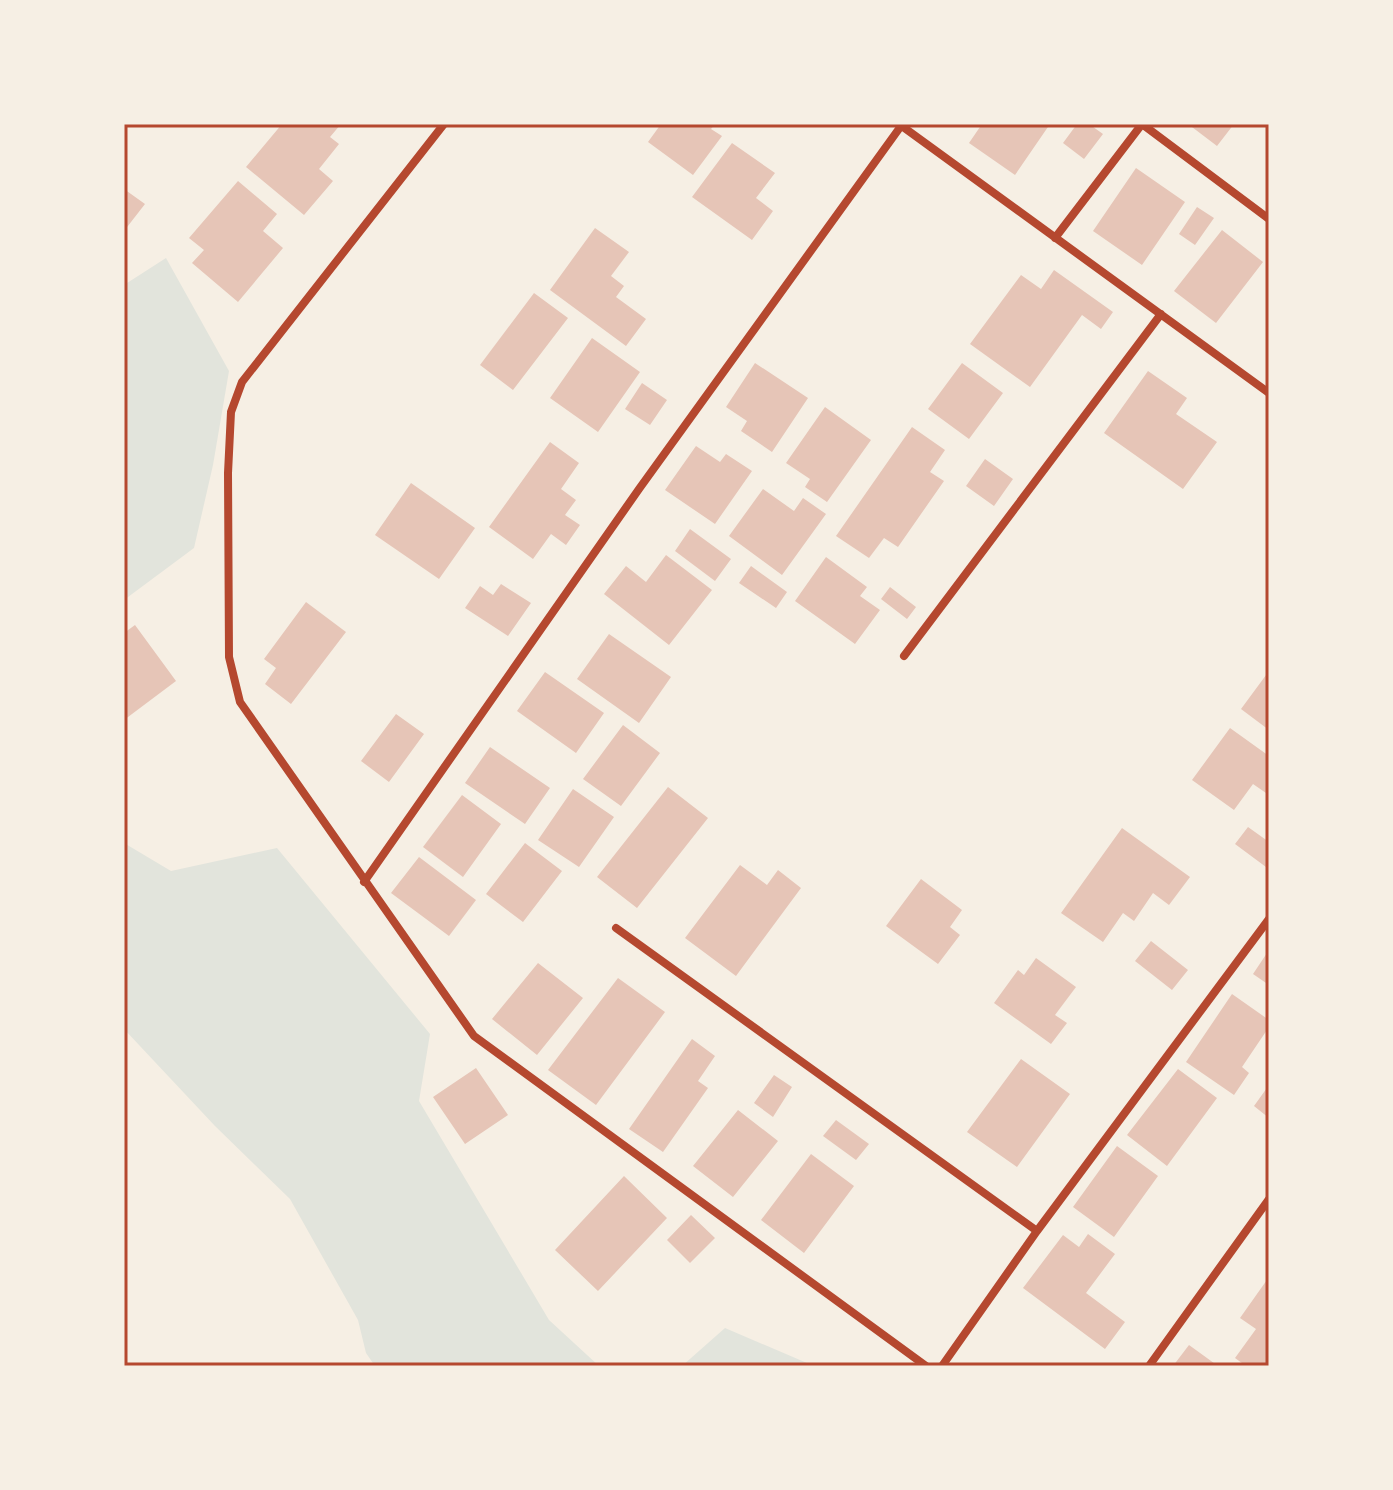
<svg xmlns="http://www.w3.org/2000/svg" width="1393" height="1490" font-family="Commissioner,sans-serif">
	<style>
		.green { fill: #e2e4dc }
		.building { fill: #e6c5b7 }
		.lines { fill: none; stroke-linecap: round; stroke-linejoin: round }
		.minor { stroke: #b5482f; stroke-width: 8 }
		.neatline { fill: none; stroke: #b5482f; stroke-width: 3 }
	</style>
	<rect width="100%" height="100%" fill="#f6efe4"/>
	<path class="green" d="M166 258 229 371 213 465 194 548 124 600V285Z
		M124 843 171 871 277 848 430 1034 419 1101 549 1320 599 1366H375L366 1353 358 1320 290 1199 215 1126 124 1029Z
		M725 1328 814 1366H682Z"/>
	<path class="building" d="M282 124H341L330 137 339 144 319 169 333 181 304 215 246 167Z
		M661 124H715L711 129 722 136 693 175 648 142Z
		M982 124H1050L1015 175 969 143Z
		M1077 124H1089L1103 134 1084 159 1063 143Z
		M1188 124H1234L1217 146Z
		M732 143 775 173 756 198 773 211 752 240 692 197Z
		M1136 168 1185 202 1142 265 1093 231Z
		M238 181 277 214 263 231 283 248 238 302 192 263 204 250 189 238Z
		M124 189 145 204 124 231Z
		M1197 207 1214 218 1195 245 1179 234Z
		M595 228 629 252 611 276 624 286 616 297 646 319 626 346 550 290Z
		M1222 230 1263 262 1216 323 1174 291Z
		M1054 270 1113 312 1101 329 1082 315 1030 387 970 344 1021 275 1041 289Z
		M534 293 568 318 513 390 480 365Z
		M592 338 640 372 598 432 550 398Z
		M755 363 808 398 772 452 741 431 747 421 726 407Z
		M962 363 1003 393 969 439 928 409Z
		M1148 371 1187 398 1176 414 1217 442 1183 489 1104 433Z
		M642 383 667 400 650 425 625 409Z
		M825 407 871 440 827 502 805 487 810 479 786 463Z
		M912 427 945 450 930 472 944 481 898 547 884 538 869 558 836 536Z
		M550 442 579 463 561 489 576 500 565 515 580 525 566 545 551 534 533 559 489 527Z
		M696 446 720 462 726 454 752 471 715 524 665 490Z
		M985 459 1013 479 994 506 966 486Z
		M411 483 475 528 439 579 375 535Z
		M763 489 794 511 803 498 826 514 782 575 729 536Z
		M690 529 731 559 715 581 675 551Z
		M666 555 712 590 669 645 604 594 626 566 646 582Z
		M826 557 867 587 860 596 880 610 855 644 795 601Z
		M751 566 787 592 776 608 739 583Z
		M501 584 531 603 508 636 465 608 480 586 493 595Z
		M890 587 916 607 907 619 881 599Z
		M306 602 346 632 291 704 265 684 276 668 264 659Z
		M135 625 176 681 124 720V633Z
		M609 634 671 677 639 723 577 679Z
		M1269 671V730L1241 709Z
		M545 672 604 713 576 753 517 711Z
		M396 714 424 734 389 782 361 761Z
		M623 725 660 753 621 806 583 779Z
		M1230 728 1269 756V788L1266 793 1253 784 1234 810 1192 780Z
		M490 747 550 788 525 824 465 783Z
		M668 787 708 818 637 908 597 877Z
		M573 789 614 817 579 867 538 840Z
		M462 795 501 824 463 877 423 847Z
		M1248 827 1269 842V864L1266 867 1235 844Z
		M1122 828 1190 877 1169 905 1153 893 1134 921 1123 913 1103 942 1061 913Z
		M525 843 562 871 523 922 486 894Z
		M419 857 476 900 449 936 391 893Z
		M740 865 767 885 778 870 801 888 736 976 685 938Z
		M921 879 962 910 950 927 960 935 938 964 886 926Z
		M1151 941 1188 970 1172 990 1135 961Z
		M1269 950V985L1253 974Z
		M1036 958 1076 987 1055 1015 1067 1023 1051 1044 994 1003 1018 970 1024 975Z
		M538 963 583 998 537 1055 492 1019Z
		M618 978 665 1012 596 1105 548 1070Z
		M1232 994 1269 1020V1027L1242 1067 1249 1073 1234 1095 1186 1062Z
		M692 1039 715 1056 698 1081 708 1088 663 1152 629 1129Z
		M1021 1059 1070 1094 1017 1167 967 1132Z
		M476 1068 508 1115 465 1144 433 1097Z
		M1178 1069 1217 1098 1167 1166 1127 1135Z
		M774 1075 792 1087 773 1117 754 1103Z
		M1269 1085V1118L1254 1106Z
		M738 1110 778 1141 733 1197 693 1166Z
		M836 1120 869 1144 856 1160 823 1136Z
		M1117 1146 1158 1176 1114 1237 1073 1207Z
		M811 1154 854 1186 804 1253 761 1220Z
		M624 1176 667 1218 598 1291 555 1250Z
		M691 1215 715 1238 690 1263 667 1240Z
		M1088 1234 1115 1254 1086 1293 1125 1322 1105 1349 1023 1288 1063 1235 1079 1247Z
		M1269 1277V1366H1246L1235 1358 1256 1329 1240 1318Z
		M1189 1345 1218 1366H1173Z"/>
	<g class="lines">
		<path class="minor" d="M444 124 242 382 231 412 228 473 229 657 240 702 474 1036 926 1366
			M899 124 1269 393
			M1142 124 1269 219
			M1055 238 1142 124
			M904 656 1161 314
			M364 882 639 489 901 126
			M616 928 1037 1231
			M942 1366 1037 1231 1269 919
			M1149 1366 1269 1199"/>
	</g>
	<rect width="1393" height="1490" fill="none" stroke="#f6efe4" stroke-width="252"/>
	<rect x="126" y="126" width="1141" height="1238" class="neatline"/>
</svg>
